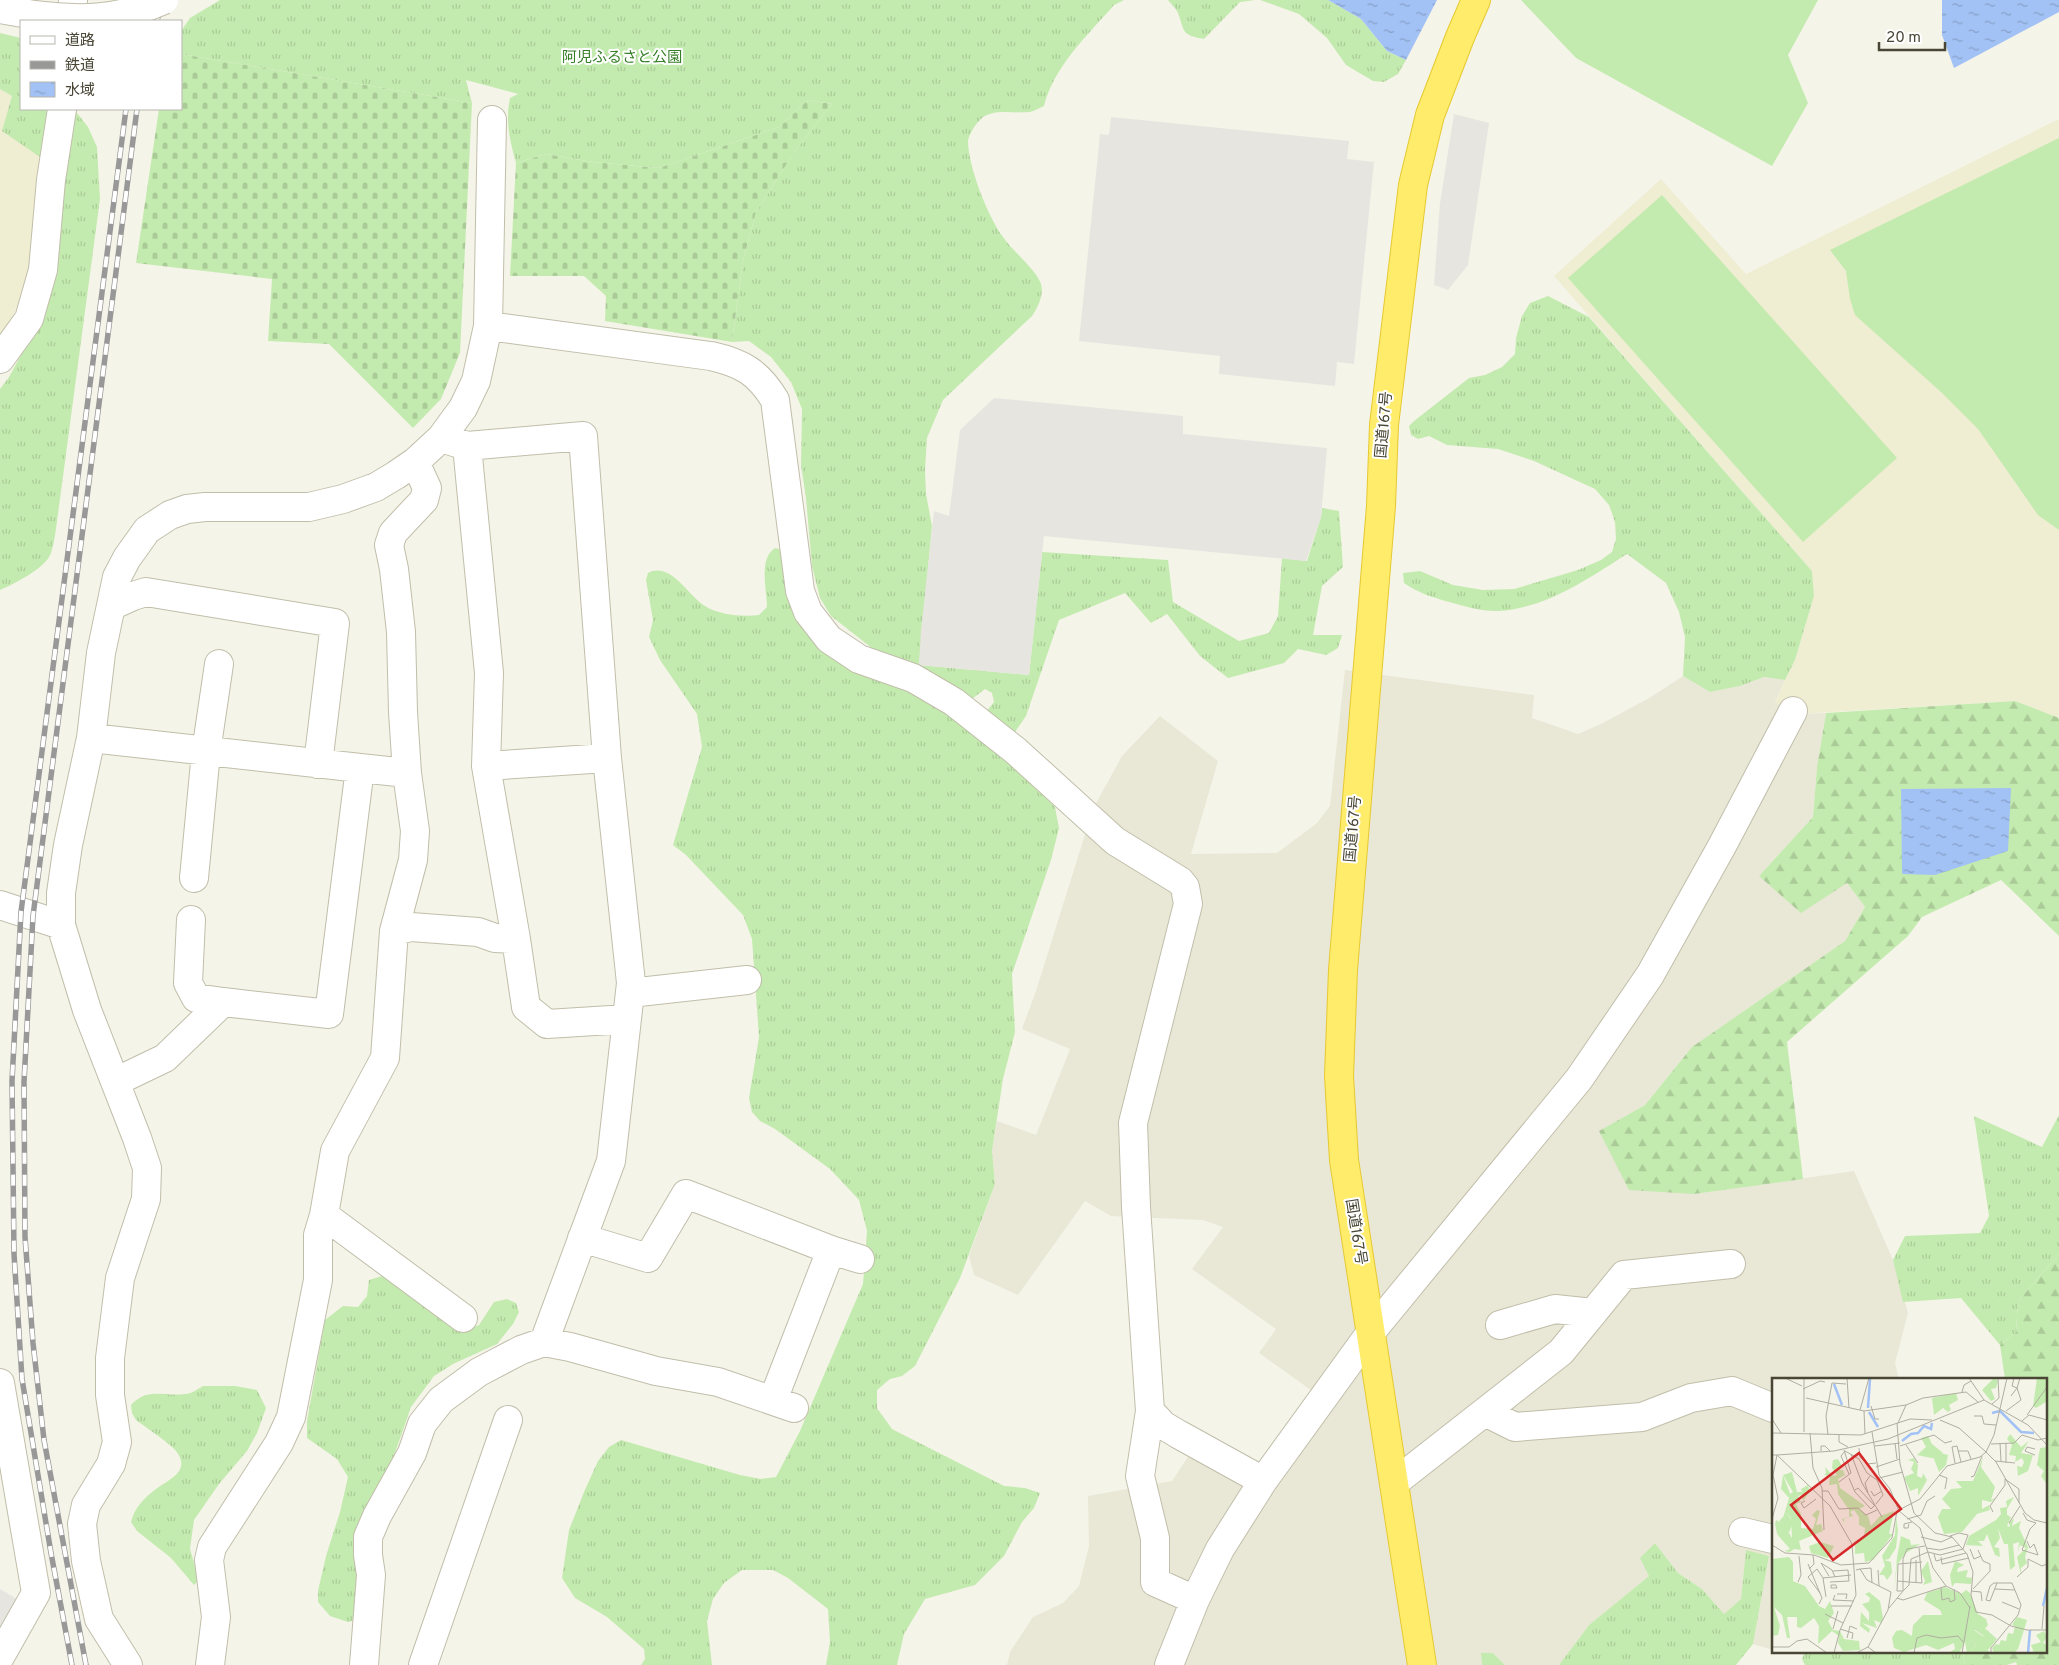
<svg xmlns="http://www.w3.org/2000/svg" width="2059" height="1665" font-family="Overpass,'Noto Sans JP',sans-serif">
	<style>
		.residential { fill: #e9e7d6 }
		.education { fill: #efedd2 }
		.grass { fill: url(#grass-tufts) }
		.forest { fill: url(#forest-firs) }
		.cemetery { fill: url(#cemetery-stones) }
		.garden { fill: #c4ebaf }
		.parking { fill: #e6e5e0 }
		.water { fill: url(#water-ripples) }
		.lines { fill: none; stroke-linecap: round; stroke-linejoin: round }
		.minor-casing { stroke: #c1beaa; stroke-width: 30 }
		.highway-casing { stroke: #e6c932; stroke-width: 30 }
		.minor { stroke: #fff; stroke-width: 28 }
		.highway { stroke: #ffec6a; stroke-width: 28 }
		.rail-casing { stroke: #989898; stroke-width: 5.5 }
		.rail { stroke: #fff; stroke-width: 4; stroke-dasharray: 11; stroke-linecap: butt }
		.minor-bridge-casing { stroke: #c1beaa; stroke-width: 30; stroke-linecap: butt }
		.minor-bridge { stroke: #fff; stroke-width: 28 }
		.labels { text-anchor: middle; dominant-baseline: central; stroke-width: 4; stroke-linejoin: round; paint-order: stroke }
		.park-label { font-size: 15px; fill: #357f26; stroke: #fff }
		.street-label { font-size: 15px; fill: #494636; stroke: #fff }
		.inset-river { fill: none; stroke: #a2c2f5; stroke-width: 2.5 }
		.inset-road { fill: none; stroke: #b0aea1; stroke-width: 1 }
		.view { fill: #d62828; fill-opacity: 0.15; stroke: #d62828; stroke-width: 2.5 }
		.inset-edge { fill: none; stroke: #494636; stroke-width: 2.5 }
	</style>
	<defs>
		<pattern id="grass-tufts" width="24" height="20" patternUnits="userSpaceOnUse" patternTransform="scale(1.25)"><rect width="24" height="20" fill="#c4ebaf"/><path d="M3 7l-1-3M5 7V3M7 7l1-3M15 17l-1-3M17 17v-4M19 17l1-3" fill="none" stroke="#aacb97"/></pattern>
		<pattern id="forest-firs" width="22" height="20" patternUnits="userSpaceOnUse" patternTransform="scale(1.25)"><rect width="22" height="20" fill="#c4ebaf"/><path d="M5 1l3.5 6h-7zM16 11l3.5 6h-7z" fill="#aacb97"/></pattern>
		<pattern id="cemetery-stones" width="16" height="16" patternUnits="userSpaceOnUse" patternTransform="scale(1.25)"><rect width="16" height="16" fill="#c4ebaf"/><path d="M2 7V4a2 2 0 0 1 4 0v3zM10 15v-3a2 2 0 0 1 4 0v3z" fill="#aacb97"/></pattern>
		<pattern id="water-ripples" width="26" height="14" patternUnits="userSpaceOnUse" patternTransform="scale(1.25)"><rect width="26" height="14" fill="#a2c2f5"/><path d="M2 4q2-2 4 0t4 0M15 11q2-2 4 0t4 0" fill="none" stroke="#869fc7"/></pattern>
	</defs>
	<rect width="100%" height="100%" fill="#f5f4e9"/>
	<path class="residential" d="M1345 670 1534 695 1532 718 1578 734 1601 724 1651 697 1683 676 1710 692 1740 686 1764 677 1785 680 1775 702 1799 714 1826 713 1817 767 1813 817 1759 876 1847 883 1865 907 1845 941 1692 1047 1645 1105 1599 1131 1694 1194 1854 1171 1893 1260 1908 1313 1895 1363 1899 1379H1773V1650L1753 1644 1769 1556 1746 1551 1741 1599 1724 1614 1702 1589 1678 1573 1655 1543 1649 1576 1589 1625 1559 1665H1505L1493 1653H1481L1482 1665H1007L1010 1652 1033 1617 1063 1603 1079 1586 1089 1546 1088 1496 1172 1481 1195 1446 1252 1479 1315 1393 1259 1353 1276 1329 1192 1269 1223 1227 1203 1220 1111 1216 1085 1201 1018 1295 974 1275 969 1256 995 1184 992 1151 997 1121 1036 1135 1070 1049 1022 1029 1036 991 1093 809 1122 756 1160 716 1218 761 1191 854 1277 853 1317 823 1330 806Z"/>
	<path class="education" d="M0 89 12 96 43 159 35 251 24 292 0 342Z
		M2059 119V718L2015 701 1799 714 1775 702 1795 660 1814 596 1812 571 1554 276 1661 179 1746 274Z"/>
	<path class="grass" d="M220 0H1124L1114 5C1088 35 1054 66 1044 106 1039 108 1034 111 1030 112 1015 114 994 108 982 118 976 123 969 134 968 141 968 166 988 217 1003 237 1012 251 1036 269 1041 284 1044 295 1038 307 1032 316L943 400 927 438 925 470 926 494 932 526 919 665 1029 675 1042 552 1168 560 1173 602 1239 641 1269 633 1278 616 1282 558 1307 561 1321 517 1322 508 1339 511 1343 567 1322 586 1313 635H1342L1338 648 1326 655 1298 649 1284 663 1228 678 1200 656 1167 614 1151 623 1125 593 1059 620 1026 716 1013 735 985 713 994 702 992 693 985 689 972 699 891 663 831 616 820 598 812 566 806 498 801 465 802 409 791 382 771 357 749 341 732 342 743 261 756 212 795 151 832 104 808 100 779 127 659 168 593 162 546 154 516 163C510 141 505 121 510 98L518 94 466 80 472 103 181 54V31L190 18Z
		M1168 0H1255L1240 2 1204 39C1181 35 1185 32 1178 13 1176 8 1171 4 1168 0Z
		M1260 0H1328L1361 19 1387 51 1406 60 1398 74 1384 82 1373 81 1346 65 1327 38 1299 14Z
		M0 33 21 38V109H74L88 127 97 147 100 199 58 514C56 527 55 541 51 553 46 568 14 584 0 590V389L9 377 33 333 43 159 2 131 12 96 0 89Z
		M1548 296 1589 317 1812 571 1814 596 1795 660 1785 680 1764 677 1740 686 1710 692 1683 676 1685 637 1679 612 1666 583 1627 554C1588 579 1546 608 1499 611 1483 612 1464 606 1449 602 1432 597 1418 593 1404 583L1403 573 1420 571 1453 585 1483 590 1514 589 1578 570 1601 560 1612 552 1616 539 1615 522 1609 505 1595 489 1534 461 1498 449 1447 445 1429 436 1418 439 1411 435 1409 426 1414 421 1469 378 1485 375 1502 367 1515 354 1516 338 1522 316 1530 303Z
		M775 548 779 549 785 558 796 607 912 690 945 711 1014 767 1055 807 1059 828 1051 860 1012 974 1015 1032 1003 1079 992 1151 995 1184 960 1278 915 1366 902 1376 890 1379 877 1390V1408L892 1429 1004 1486 1025 1488 1040 1493 1034 1508 1022 1522 1004 1556 975 1585 925 1599 904 1634 897 1665H826L830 1642 828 1609 788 1578 773 1570H742L724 1583 713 1599 707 1621 712 1665H641L645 1659 644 1649 607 1617 575 1598 562 1578 569 1530 584 1492 598 1461 609 1447 621 1440 740 1475 761 1479 776 1477 800 1431 863 1284 867 1231 859 1200 830 1169 775 1129 760 1121 752 1112 749 1098 759 1037 752 939 743 915 686 855 673 845 702 747 697 714 660 660 649 637 653 620 646 580 648 573C671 561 688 596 705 606 719 615 742 617 759 615L767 607C767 590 758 559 775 548Z
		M2059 1115V1254L2018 1301 2016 1332 2000 1345 1961 1298 1903 1302 1893 1260 1905 1236 1980 1233 1989 1216 1974 1116 2042 1147Z
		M382 1276 401 1286 464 1331 479 1325 494 1302 507 1299 516 1303 519 1312 513 1324 497 1344 453 1364 434 1376 411 1407 389 1470 358 1619 348 1622 330 1616 318 1602V1591L326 1556 340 1512 348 1477 337 1459 307 1438V1421L325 1320 343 1306 358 1307 367 1296 369 1280Z
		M203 1386H235L257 1390 266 1408 257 1433 247 1451 219 1484 194 1520 190 1549 199 1580 194 1585 171 1558 137 1531 131 1522C134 1508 145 1497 156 1489 168 1480 192 1471 176 1451 171 1444 145 1427 136 1420L132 1413 131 1405C148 1387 163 1397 185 1394 191 1394 198 1389 203 1386Z
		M1655 1543 1678 1573 1702 1589 1724 1614 1741 1599 1746 1550 1769 1556 1753 1644 1736 1665H1559L1589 1625 1649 1576 1640 1558Z
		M1805 1651H1963L1965 1665H1805L1802 1659Z
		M1481 1653H1493L1505 1665H1482Z"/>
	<path class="forest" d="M2015 701 2059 718V936L2001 880 1922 917 1908 936 1787 1042 1803 1179 1694 1194 1629 1190 1599 1131 1645 1105 1692 1047 1845 941 1865 907 1847 883 1801 913 1759 876 1813 817 1817 767 1826 713Z
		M2059 1254V1665H2017L2016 1662 2007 1665H1965L1963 1651H2045V1379H2005L2000 1345 2016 1332 2018 1301Z"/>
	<path class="cemetery" d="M181 54 472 103 460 353 441 399 413 428 329 344 268 341 272 279 136 263 159 109H181Z
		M808 100 832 104 795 151 756 212 743 261 732 342 605 321 606 296 584 276H510L516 163 546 154 593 162 659 168 779 127Z"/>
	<path class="garden" d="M1521 0H1818L1788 55 1808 103 1772 166 1576 58Z
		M2059 138V530L2038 515 1978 429 1941 392 1855 315 1850 299 1846 271 1830 250Z
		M1662 195 1897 458 1803 542 1568 278Z"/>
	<path class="parking" d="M1454 114 1489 123 1468 265 1448 290 1434 285 1440 203Z
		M1111 117 1349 141 1347 159 1374 162 1354 364 1337 362 1335 386 1219 374 1220 356 1079 341 1100 134 1109 135Z
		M994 398 1183 416V434L1327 448 1321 517 1306 561 1044 536 1029 675 919 665 921 630 934 511 949 516 960 430Z
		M0 1589 22 1602 0 1640Z"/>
	<path class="water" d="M1328 0H1437L1406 60 1387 51 1361 19Z
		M1942 0H2059V12L1954 68 1942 35Z
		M2011 788 2008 851 1935 875 1902 874 1901 789Z"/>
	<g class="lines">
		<defs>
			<path id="minor" d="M0 9 34 15
				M71 21 73 0
				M488 326 711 356C742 363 758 372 775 400L800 591 808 612 829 639 859 659 913 678 954 702 1016 751 1115 841 1180 881 1185 887 1188 904 1133 1123 1136 1207 1150 1411 1163 1425 1178 1434 1263 1481
				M0 359 29 319 43 270 51 180 62 109
				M441 438 467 446 583 436 607 758 631 983 611 1161 544 1342
				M467 446 489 673 486 766 516 939 526 1007 547 1024 627 1019
				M111 606 133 596 146 592 335 623 318 764
				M91 738 360 768
				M486 766 607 758
				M194 878 206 752 219 664
				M0 905 61 925
				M191 920 188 983 196 998 223 1002
				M394 931 411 927 478 932 495 938 516 939
				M630 993 747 980
				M115 1082 165 1058 223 1002 329 1014 360 768 407 773
				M324 1215 463 1318
				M582 1238 648 1258 686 1194 831 1250 860 1259
				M1500 1325 1555 1309 1593 1313
				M0 1383 36 1593 0 1657
				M773 1400 831 1250
				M1150 1411 1140 1476 1155 1538V1582L1195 1600
				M1485 1412 1515 1427 1642 1417 1691 1398 1732 1391 1773 1408
				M1394 1483 1561 1352 1624 1275 1731 1264
				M1743 1532 1773 1539
				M128 1665 99 1619 86 1561 82 1524 86 1505 111 1464 117 1442 110 1395V1358L120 1278 146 1199 147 1168 137 1138 87 1010 61 925V893L68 845 91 738 101 653 117 577 127 558 147 530 170 515 187 509 205 507H309L343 499 376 487 396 475 415 462 441 438 463 408 476 381 488 326 492 120
				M210 1665 216 1617 209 1560 212 1547 279 1443 291 1417 318 1280V1235L324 1215 335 1151 385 1058 394 931 413 860 415 831 407 773 403 712 401 632 394 569 389 545 393 533 424 500 427 488 415 462
				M364 1665 371 1575 368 1555V1537L377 1516 412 1453 422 1424 441 1400 479 1372 521 1350 544 1342 570 1347 656 1371 718 1382 794 1408
				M423 1665 508 1420
				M1169 1665 1195 1600 1220 1549 1263 1481 1371 1332 1579 1079 1650 975 1722 846 1793 711"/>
			<path id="highway" d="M1422 1665 1344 1160 1339 1076 1343 970 1381 506 1384 425 1413 185 1430 115 1460 37 1476 0"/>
		</defs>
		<use href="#minor" class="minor-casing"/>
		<use href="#highway" class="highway-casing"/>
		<use href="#minor" class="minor"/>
		<use href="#highway" class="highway"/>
		<defs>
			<path id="rail" d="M144 21 150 0
				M157 21 162 0
				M72 1665 51 1553 22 1379 14 1254 12 1081 21 912 126 109
				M86 1665 44 1440 33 1343 25 1237 24 1082 33 916 137 109"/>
		</defs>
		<use href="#rail" class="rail-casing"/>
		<use href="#rail" class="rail"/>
		<defs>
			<path id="minor-bridge" d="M34 15C82 21 119 20 164 0"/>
		</defs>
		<use href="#minor-bridge" class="minor-bridge-casing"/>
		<use href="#minor-bridge" class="minor-bridge"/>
	</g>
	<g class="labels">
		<g class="park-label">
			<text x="622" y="58">阿児ふるさと公園</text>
		</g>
		<g class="street-label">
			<text transform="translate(1385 425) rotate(-85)">国道167号</text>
			<text transform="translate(1354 829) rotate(-85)">国道167号</text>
			<text transform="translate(1355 1232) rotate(81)">国道167号</text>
		</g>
	</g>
	<g transform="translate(1772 1378)">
		<rect width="275" height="275" fill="#f5f4e9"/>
		<path d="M184 15 186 22 177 27 179 32 176 34 171 30 162 37 160 20ZM156 58 160 66 171 75 164 81 145 77 154 69 149 60ZM211 79 209 89 223 109 219 122 225 119 219 124 210 122V131L217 127 218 132 205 136 190 154 172 156 166 139 170 131H179L170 121 179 111 190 110 184 103H201ZM142 80 146 87 145 98 150 100 151 95 155 102 146 118V110L138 113 132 99 142 95 139 91 142 84 136 82ZM66 81 70 88 66 92H71L73 97 66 101 68 110 93 128 87 131 96 138 99 148 108 138 122 133 117 156H121L101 182 93 184 92 175 83 176V167L86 165 81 164 92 159 93 150 87 147V139L82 132 78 134 81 138 72 140V145L70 141 77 139V132L66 116 65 106 57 107 58 98 52 97 54 95 53 89 61 98 65 97 60 90 61 82ZM20 94 25 114H30L29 111 36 107 38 113 31 123 30 117 26 118 29 124 24 126 18 124V116L21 114 11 97ZM15 135 21 144 17 155 7 143ZM124 138 126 152 124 170 117 181 112 182 119 184 120 195 115 202 112 197H107L113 188 110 178 123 157ZM129 158 138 162 139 167 148 166 134 175 125 187 122 216 125 179ZM156 183 160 204 151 207 153 203 149 193ZM183 183 192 187 186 190 185 194 196 192 194 199 200 200 199 206 183 205 180 209 178 197ZM245 239 255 242 246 271 242 275H222L220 270 224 266 227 267 229 262 234 263 236 255 241 256 243 248 240 247ZM214 251 225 261 217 271 199 274 204 267 198 260 212 258 203 252ZM272 253 275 259 271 265 275 267V275H262L259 267 269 264 264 257Z" fill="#c4ebaf"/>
		<path d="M222 0 226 3 224 10 219 11 223 21 219 23 210 12ZM265 0H275V14L274 24 264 30 261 28ZM238 56 249 69 257 63 249 75 261 77 256 93 246 98 245 88 250 89 252 84 250 80 243 84 244 78 237 77 240 67 235 61ZM275 69V105H274L269 98 272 93 265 87 268 70ZM168 75 176 77 174 87 167 94 162 81ZM11 97 19 118 18 124 24 126 29 136V150L41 151 44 141 40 137 45 132 48 133 44 147 49 146 51 153 27 163 29 172 22 171 18 174 12 173 18 171 5 156 3 146 4 142 11 146 20 160 19 140 15 135 11 140 17 120 9 111ZM242 119 235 131V137L239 139 235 148 238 149 237 145 242 140 240 148 249 143 247 150 256 169 253 179 255 185 249 190V197L245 179 254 170 248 167 246 174 247 164 241 166 243 188 238 192 236 166H232L226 150 228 160 222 169 227 170 228 179 223 177 215 156 212 163H206L211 168 194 167 197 158 224 142 229 136 228 130 235 129 234 123ZM17 179 21 184V203L33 208 47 228 53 231 58 223 62 235 56 243 61 252 68 253 72 261 87 263 88 272 71 273 66 265 67 258 60 253 46 266 47 248 42 240 29 250 25 249V239H15L18 260H15L10 237 2 229 8 248 6 257 0 258V181ZM173 209 189 216 194 212 198 215 206 236 214 241 216 247 212 252H202L212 259 209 263 198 260 204 267 199 274 214 269 218 275H195L193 264 187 275H176L183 271 182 265 166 272 154 267 132 274 122 270 120 260 124 253 130 252 140 258 141 247 151 237H170L168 232 152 222 155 215ZM97 214 108 223 111 240 109 245 102 242 105 250 90 245 98 251 97 255 88 248 89 234 97 243V234L90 226 97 224 98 220 93 216Z" fill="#c4ebaf"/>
		<path d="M48 164 62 168 56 180 39 175 37 168Z" fill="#c4ebaf"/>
		<path class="inset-river" d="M62 6 70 27M96 30 98 1M97 34 106 49M220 35 228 33 249 54 262 55M130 63 139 56 146 55 152 48 159 51 160 45M271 228 275 210M256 275 258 252"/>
		<path class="inset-road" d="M13 0 30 8M75 0 77 30M197 0 212 22 256 47 275 67M31 11 48 3 53 4M190 14 192 7 199 3M239 18 245 10 240 8 242 0M34 20 92 33 134 27M220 26 227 20 226 0M99 28 103 41H107M88 32 97 0M92 33 93 56M234 33 249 22 245 10 248 0M255 37 275 9M202 38H210L212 46 224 47M0 41 9 55M168 42 187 50 214 74 222 57 235 0M250 43 257 37 275 42M125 45 128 86 142 135 163 155 180 159 195 176 201 194 199 217 204 234 220 237 239 248 255 252H275M126 45 134 27 151 20 194 14 206 24M32 54V0M100 54 107 97 118 111 127 133 148 150 161 190 174 208 188 215 198 230M0 55 89 57 138 41 160 42M38 55 41 90 50 110 52 152M56 57 54 38 60 5 74 6M67 57V64L76 69M123 65 125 81M228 65 229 83M219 66 242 65 250 57 266 62 275 60M134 67 146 85M103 68 128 65M128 68 162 57 173 65 180 63M87 70 88 79 95 86 104 85M263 71 255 69 253 73 263 77M49 73V68H53L58 73M186 73H196L199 81M79 76 90 105 110 139M0 77H5L1 97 6 120 0 141M5 77 58 128 80 166 84 217 68 252 62 275M5 77 62 73 116 61 212 22M223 83 243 85M183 85 180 69 185 68 189 84M234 85V65M104 89 128 81M77 96 69 78 73 73 87 81 95 95 105 102 111 117 104 126M167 97 175 100 173 111M199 99 202 98 210 78M77 100 83 114 99 131 103 127M107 100 131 94M67 104 79 95 72 72M83 112 86 110 102 127M50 113H56L67 131 86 130 94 137 105 132M99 113 102 118 110 113M96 115 93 105 98 98M33 123 29 125 32 130 44 121M221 134 218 128 233 107V101L247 111V125M251 135 255 142 264 145M135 141 149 137 155 123 163 118M237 145 248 128M137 146 136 150H132V146L140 144M149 159 169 164 180 159M255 163 258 170 262 166 266 177 250 172 258 151 264 145M0 167 13 175 42 177 69 187 97 185 120 160 125 133 148 121 175 88 208 79 214 74 224 84 253 135 262 142 275 145M154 170 168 172 187 167M198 171 202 181 209 178M162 176 164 183 194 175M169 179 170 186 197 180M36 186 50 220 47 226M37 191 42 186 41 177M88 191 99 190 100 205M84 192 88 191 95 202 119 214 116 232 96 269M106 192 107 208M57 198 49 185 60 192 63 199M245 199 256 189V181L270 188 275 186M51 200 79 197M125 203 150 205 147 170M26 204 29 197 27 178M58 204 77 203 76 192 61 193M144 204V182M64 207 65 210H59V207H64M169 210 170 222 177 220 178 224 183 222 182 211M201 211 218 193V186L211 183 206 172M223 211 243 212M130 213H125L126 186 150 184M131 213 137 207 139 181 156 174 168 177 191 171 196 157 187 155 178 158M199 213 209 214 210 223M48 215 36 199 45 191 51 200 54 219M65 216H75L74 221M63 217 61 222 82 223M125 220 131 222 174 208M230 224 247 231M59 228H80M117 230 131 213V181L135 171 153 168M53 236 71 245M61 251 66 233M68 251 81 255 80 261M270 251 272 228M75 260 78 248 85 251M0 269H17L25 263 35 261 55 275M84 275 96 269 104 275M142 275 145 260 154 257 169 260 186 258 191 264M190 275 198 228M219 275V270L246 237 249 227 240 205H222L218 208 214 222 218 223 225 205"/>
		<path class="view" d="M87 75 129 131 61 182 19 127Z"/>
		<rect width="275" height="275" class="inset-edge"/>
	</g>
	<rect x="20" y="20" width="162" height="90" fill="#ffffff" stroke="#b6b5af"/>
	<rect x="30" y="36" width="25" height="8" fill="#ffffff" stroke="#b6b5af"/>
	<text x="65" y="45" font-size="15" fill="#494636">道路</text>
	<rect x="30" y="61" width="25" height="8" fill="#989898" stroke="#b6b5af"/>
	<text x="65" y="70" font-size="15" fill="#494636">鉄道</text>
	<rect x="30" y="82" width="25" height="15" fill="url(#water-ripples)" stroke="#b6b5af"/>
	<text x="65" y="95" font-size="15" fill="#494636">水域</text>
	<path d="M1879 42v8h66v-8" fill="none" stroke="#494636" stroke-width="2.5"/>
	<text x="1886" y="42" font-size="15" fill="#494636" stroke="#ffffff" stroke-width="4" paint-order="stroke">20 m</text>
</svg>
